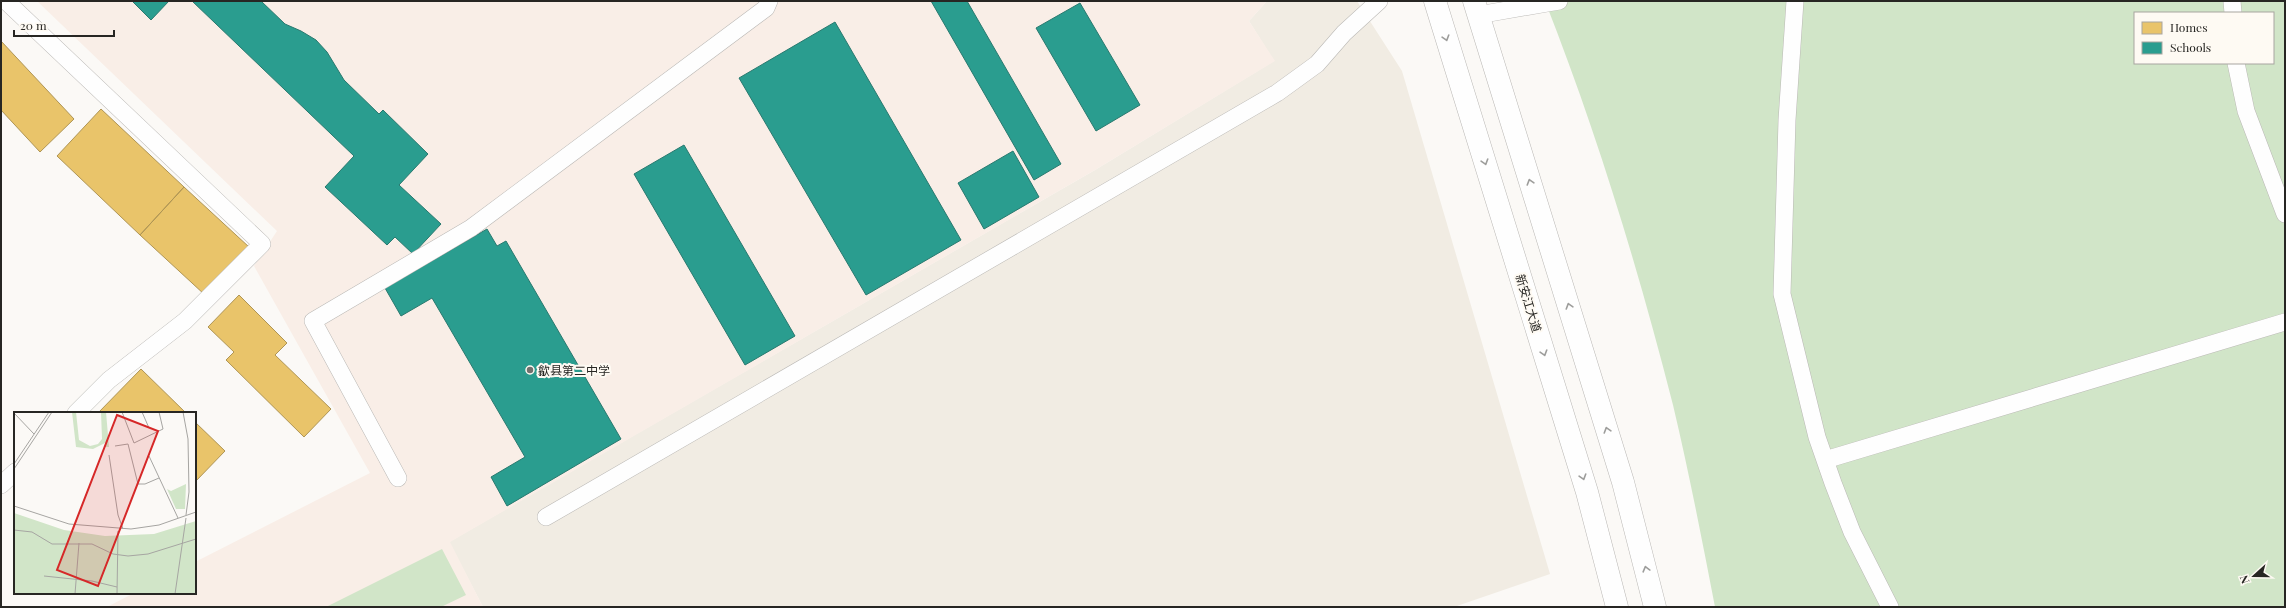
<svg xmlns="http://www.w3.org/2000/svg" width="2286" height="608" font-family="'Playfair Display','Noto Sans SC',serif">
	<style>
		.built { fill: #f1ece3 }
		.education { fill: #f9eee7 }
		.green { fill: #d1e5c8; fill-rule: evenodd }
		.homes { fill: #e9c46a; stroke: #af9555 }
		.schools { fill: #2a9d8f; stroke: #29796f }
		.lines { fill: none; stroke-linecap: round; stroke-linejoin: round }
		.lane-casing { stroke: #bab8b5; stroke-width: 18 }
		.secondary-casing { stroke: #bab8b5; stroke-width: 23 }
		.lane { stroke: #fefefe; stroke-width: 17 }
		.secondary { stroke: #fefefe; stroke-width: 22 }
		.oneway { stroke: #9d9d9b }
		.poi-dot { fill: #71706d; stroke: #fefaf3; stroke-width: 1.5 }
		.labels { text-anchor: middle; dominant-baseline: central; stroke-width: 4; stroke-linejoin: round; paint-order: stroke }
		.street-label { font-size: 12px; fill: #272623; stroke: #fefaf3 }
		.poi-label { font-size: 12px; fill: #272623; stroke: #fefaf3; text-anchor: start }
		.inset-road { fill: none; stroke: #a6a5a2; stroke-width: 1 }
		.view { fill: #d62828; fill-opacity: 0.15; stroke: #d62828; stroke-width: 2 }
		.inset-edge { fill: none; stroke: #272623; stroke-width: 2 }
	</style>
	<rect width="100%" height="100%" fill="#fbf9f6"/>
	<path class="built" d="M1267 1H1357L1402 71 1550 574 1454 607H483L449 542 1095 170 1274 61 1249 21Z"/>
	<path class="education" d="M37 1H1267L1249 21 1275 61 1095 170 450 542 483 607H107L134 593H195V562L370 473 254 266 277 231Z"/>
	<path class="green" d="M1545 1H2285V607H1715C1702 540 1689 472 1673 405 1638 268 1597 133 1545 1ZM2135 13H2273V63H2135Z
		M442 549 466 595 441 607H326Z"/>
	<path class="homes" d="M1 41 74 119 40 152 1 110Z
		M101 109 184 187 140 235 57 156Z
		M184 187 249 247 205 295 140 235Z
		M239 295 287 343 275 355 331 409 304 437 226 360 234 352 208 327Z
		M141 369 186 413H98Z
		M195 422 225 451 195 482Z"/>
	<path class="schools" d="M132 1H169L151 20Z
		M192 1H261L285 24 301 31 316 40 327 52 344 80 379 114 383 110 428 154 399 185 441 224 413 254 395 237 387 245 325 187 354 156Z
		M931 1H967L1061 164 1034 180Z
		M1080 3 1140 105 1096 131 1036 28Z
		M835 22 961 240 866 295 739 78Z
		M684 145 795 336 745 365 634 174Z
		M1013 151 1039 197 984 229 958 183Z
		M487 229 497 246 506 241 621 439 507 506 491 477 525 457 432 298 401 316 385 288Z"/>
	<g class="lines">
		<defs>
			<path id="lane" d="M6 1 262 244 185 321 109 380 76 413
				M1795 1 1787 120 1782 294 1817 437 1833 483 1852 532 1890 607
				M2232 1 2233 13
				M1478 15 1559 1
				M2236 63 2246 111 2285 214
				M1825 460 2285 322
				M398 478 313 321 471 228 766 8 769 1
				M1 485 15 472
				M546 517 1277 93 1317 64 1344 33 1379 1"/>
			<path id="secondary" d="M1435 1 1587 492 1617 607
				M1474 1 1623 482 1655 607"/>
		</defs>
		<use href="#lane" class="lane-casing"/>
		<use href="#secondary" class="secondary-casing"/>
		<use href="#lane" class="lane"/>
		<use href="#secondary" class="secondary"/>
	</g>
	<defs><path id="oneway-chevron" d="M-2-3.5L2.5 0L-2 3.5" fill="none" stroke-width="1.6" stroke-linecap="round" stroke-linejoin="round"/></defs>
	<g class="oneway">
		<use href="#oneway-chevron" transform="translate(1446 38) rotate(73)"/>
		<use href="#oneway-chevron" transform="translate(1485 162) rotate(73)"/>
		<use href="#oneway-chevron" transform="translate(1530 182) rotate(-107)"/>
		<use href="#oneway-chevron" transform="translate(1569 306) rotate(-107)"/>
		<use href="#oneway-chevron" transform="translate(1544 353) rotate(73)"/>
		<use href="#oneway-chevron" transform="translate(1607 430) rotate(-107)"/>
		<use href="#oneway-chevron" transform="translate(1583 477) rotate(73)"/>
		<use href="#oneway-chevron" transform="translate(1646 569) rotate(-105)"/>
	</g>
	<circle class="poi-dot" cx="530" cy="370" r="4"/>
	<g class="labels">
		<g class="street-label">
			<text transform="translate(1529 303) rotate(73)">新安江大道</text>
		</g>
		<g class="poi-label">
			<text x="538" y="370">歙县第二中学</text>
		</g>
	</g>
	<g transform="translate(14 412)">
		<rect width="182" height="182" fill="#fbf9f6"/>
		<path d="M58 0H62L65 28 76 34 84 32 88 27 87 0H92L95 35H91V31L79 37 62 35ZM172 72 171 97H162L153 77 157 79ZM0 101 50 118 91 124 140 122 182 109V182H0Z" fill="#d1e5c8"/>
		<path class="inset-road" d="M108 0 120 31 149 17 145 0M128 0 135 16M169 0 174 27 175 80 172 103M0 1 20 22M101 34 114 32 124 72H131L145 66M95 43 104 103 109 117M135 44 164 106M0 52 35 0M0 57 38 0M0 94 55 112 117 117 145 113 182 100M0 118 18 120 38 132H78L99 142 114 144 134 142 182 127M30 164 78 169 103 175M61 182 65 131M103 182 104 119M161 182 172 106"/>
		<path class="view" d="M103 3 144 19 84 174 43 158Z"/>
		<rect width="182" height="182" class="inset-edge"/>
	</g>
	<rect width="2286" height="608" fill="none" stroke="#272623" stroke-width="4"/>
	<rect x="2134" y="12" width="140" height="52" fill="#fefaf3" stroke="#a8a5a0"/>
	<rect x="2142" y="22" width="20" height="12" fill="#e9c46a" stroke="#a8a5a0"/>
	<text x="2170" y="32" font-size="12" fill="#272623">Homes</text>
	<rect x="2142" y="42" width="20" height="12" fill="#2a9d8f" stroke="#a8a5a0"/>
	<text x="2170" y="52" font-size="12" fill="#272623">Schools</text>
	<g transform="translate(2254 576) rotate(249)" stroke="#fefaf3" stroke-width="3" paint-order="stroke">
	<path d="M0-3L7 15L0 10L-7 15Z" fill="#272623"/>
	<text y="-6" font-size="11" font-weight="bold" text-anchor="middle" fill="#272623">N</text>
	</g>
	<path d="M14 30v6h100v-6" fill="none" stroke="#272623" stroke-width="2"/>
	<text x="20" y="30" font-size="12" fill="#272623" stroke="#fefaf3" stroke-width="3" paint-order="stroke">20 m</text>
</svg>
